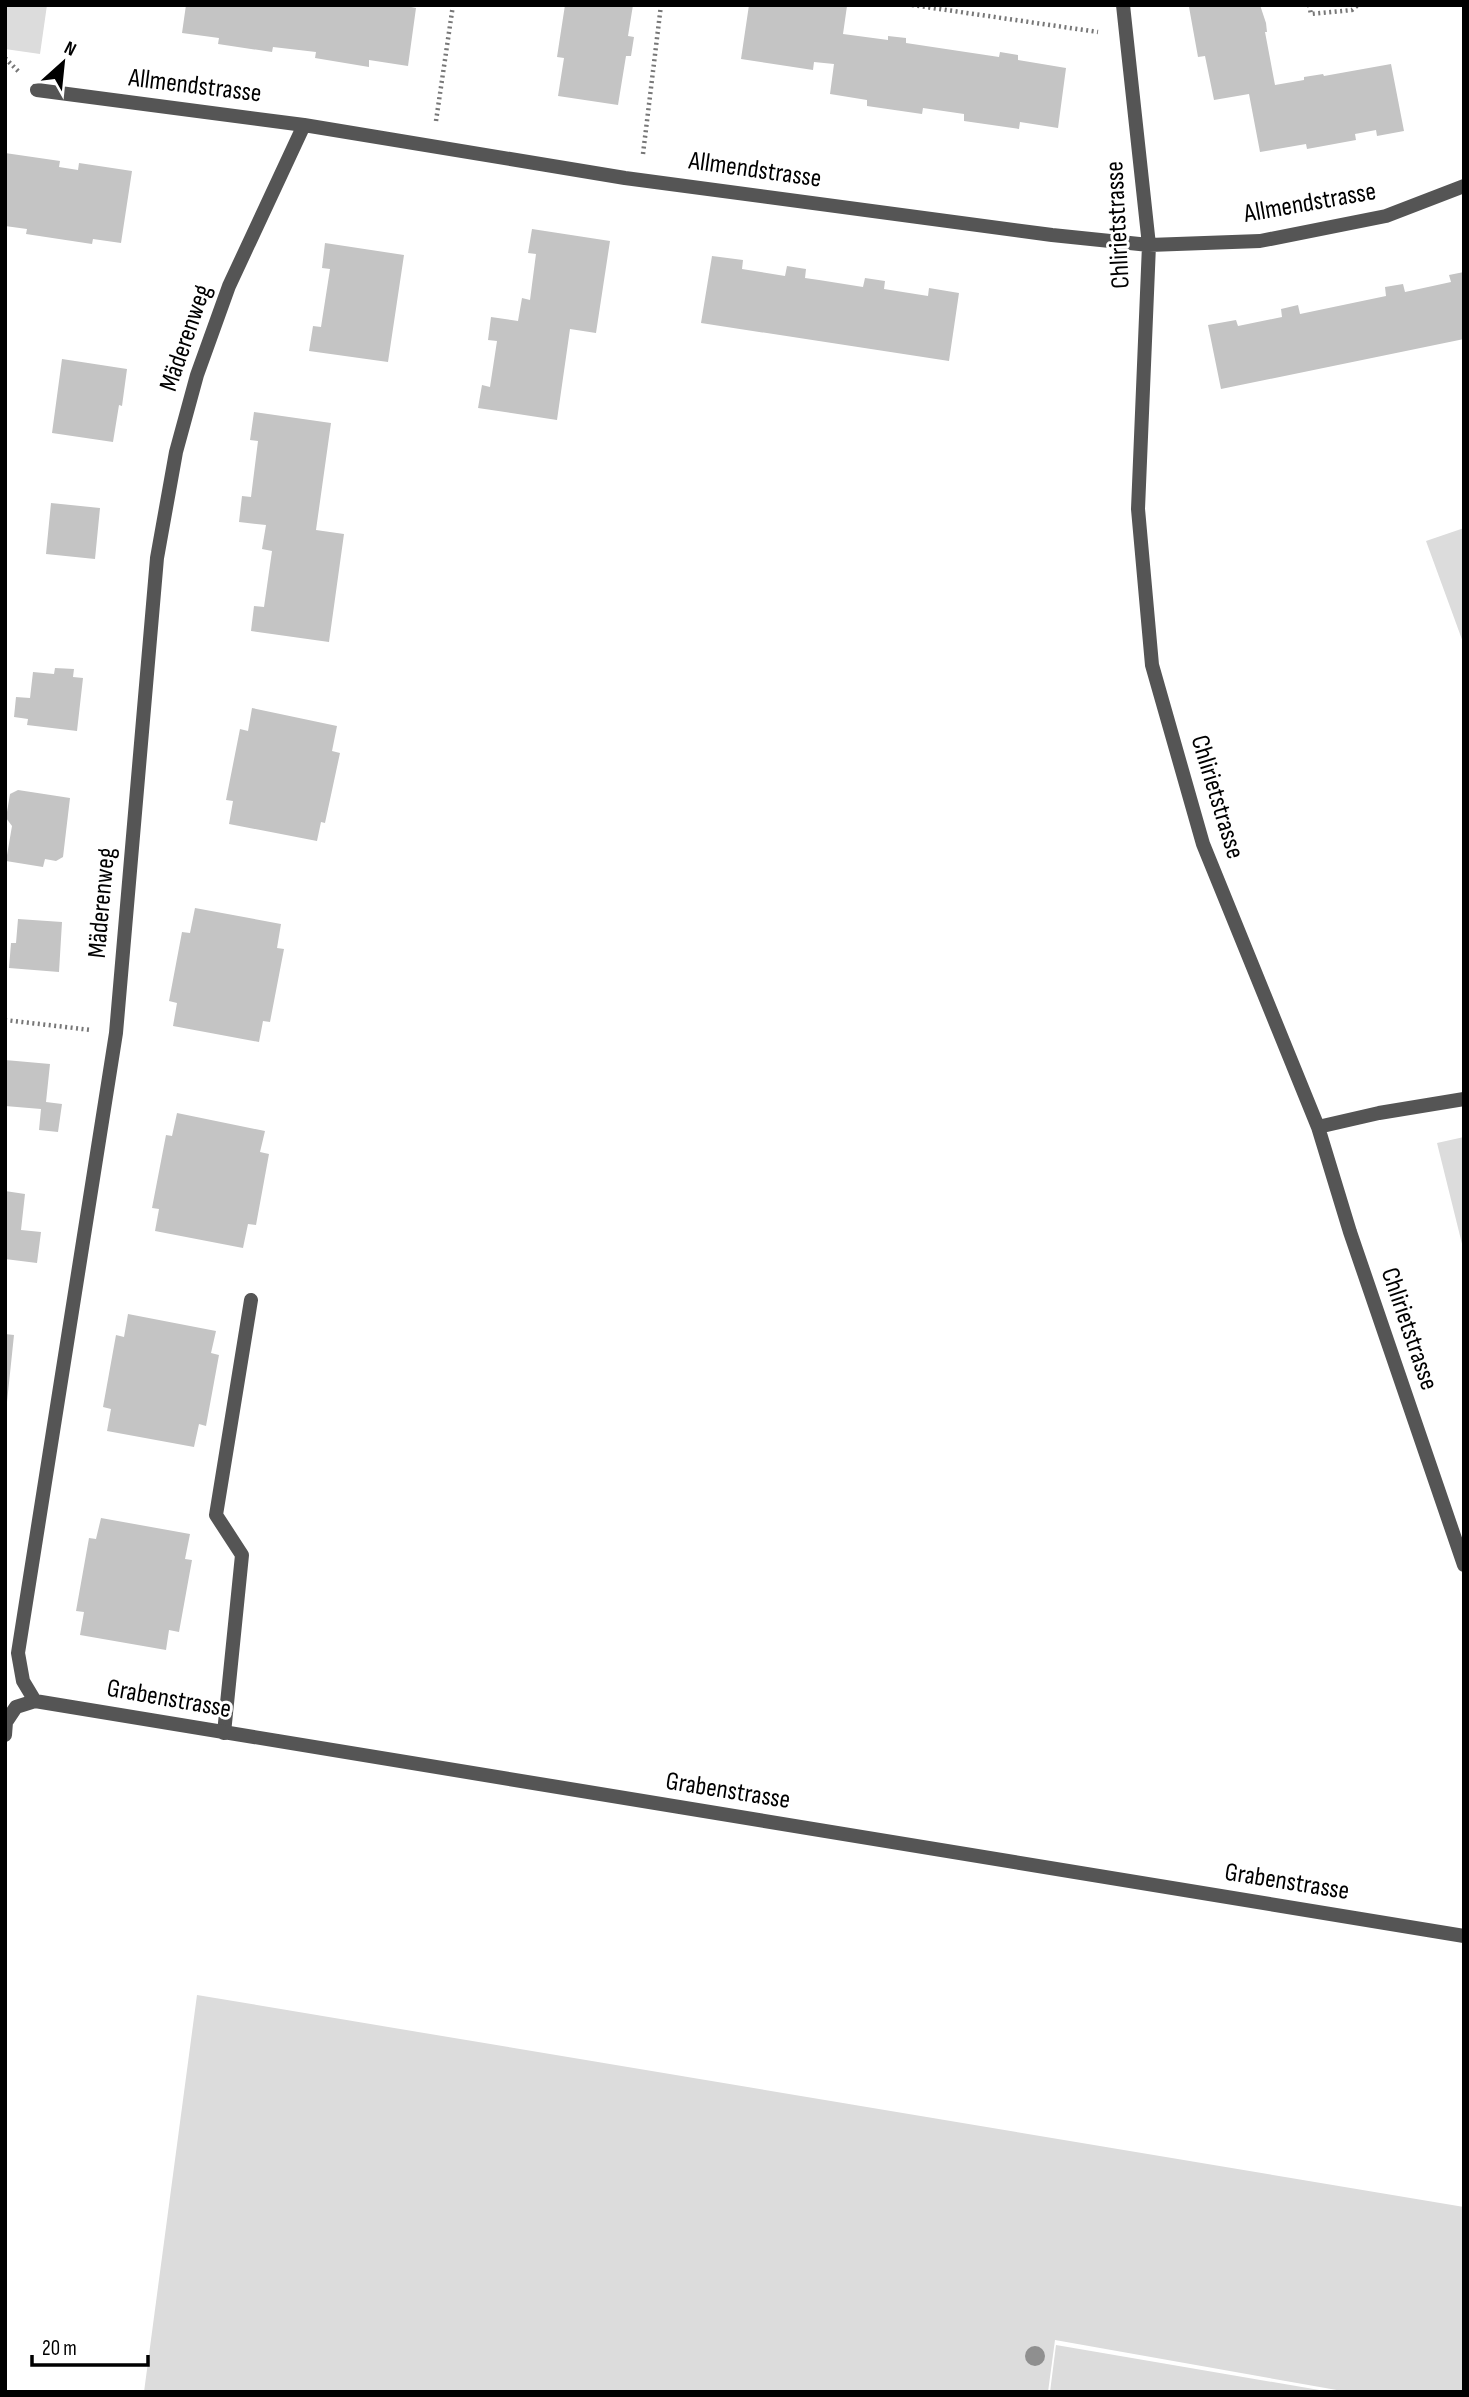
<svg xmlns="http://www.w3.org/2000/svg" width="1469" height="2397" font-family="'Sofia Sans Condensed',sans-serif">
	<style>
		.green { fill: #dcdcdc }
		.building { fill: #c4c4c4 }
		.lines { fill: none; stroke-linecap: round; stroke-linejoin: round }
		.path { stroke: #777; stroke-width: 4.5; stroke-dasharray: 2 3.5; stroke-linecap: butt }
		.lane { stroke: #555; stroke-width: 14 }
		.street { stroke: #555; stroke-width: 14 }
		.tree { fill: #8f8f8f }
		.labels { text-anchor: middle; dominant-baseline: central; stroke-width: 6; stroke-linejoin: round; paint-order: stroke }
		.street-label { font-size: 26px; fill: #000; stroke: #fff }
	</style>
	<rect width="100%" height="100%" fill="#fff"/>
	<path class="green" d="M5 5H47L40 54 5 49Z
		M1464 528V645L1426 541Z
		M1464 1137V1252L1437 1143Z
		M197 1995 1464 2207V2392H1348L1055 2340 1048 2392H144Z
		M1056 2345 1331 2392H1050Z"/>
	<path class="building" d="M186 5H401L416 8 408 66 369 60V67L315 58 316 52 273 47 272 52 218 44 219 38 182 33Z
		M565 5H633L628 36 634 37 631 56H626L618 105 558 96 564 58 557 57Z
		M749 5 847 6 843 34 888 40V36L906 38V43L999 57 1000 52 1018 55V60L1066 68 1058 128 1020 122 1019 129 964 121V114L923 108 922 114 867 106V100L830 94 834 64 814 62 813 70 741 59Z
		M1196 5H1260L1266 23 1267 32H1265L1275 85 1304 80V77L1323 74 1324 76 1391 64 1404 131 1377 136 1376 130 1355 134 1356 140 1307 149 1306 144 1260 152 1249 94 1214 100 1205 56 1198 57 1189 7Z
		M5 153 60 161 59 167 78 170 79 163 132 171 121 243 93 239 92 244 26 234 27 229 5 226Z
		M532 229 610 241 596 333 570 329 557 420 478 408 482 385 490 387 497 341 488 340 491 317 518 321 522 298 530 300 536 254 528 253Z
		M325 243 404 255 388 362 309 351 313 326 321 327 330 269 322 268Z
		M712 256 743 260 742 269 785 276 787 266 806 269 805 278 819 280 863 287 865 278 885 281 884 289 928 296 929 288 959 293 949 361 701 323Z
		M1464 272V339L1221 389 1208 325 1236 320 1238 326 1282 317 1281 309 1298 305 1300 314 1386 296 1385 287 1403 284 1405 292 1451 282 1449 275Z
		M62 359 127 369 122 406 119 405 113 442 52 433Z
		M254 412 331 423 316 530 344 534 329 642 251 631 254 606 264 607 272 551 262 549 266 525 239 522 242 496 251 497 258 441 250 440Z
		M51 503 100 508 95 559 46 554Z
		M55 668 74 669 73 677 83 678 77 731 27 725 28 719 14 717 16 697 30 698 33 672 54 674Z
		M252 708 337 726 332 751 340 753 325 823 321 822 317 841 229 824 233 801 226 800 240 729 248 731Z
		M18 790 70 798 63 857 56 861 45 859 43 867 6 861 12 826 6 818 10 794Z
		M195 908 281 924 277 948 284 949 270 1022 263 1021 259 1042 173 1026 177 1003 169 1001 182 932 190 933Z
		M18 919 62 922 59 972 9 968 11 943H16Z
		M5 1060 50 1064 46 1102 62 1104 58 1132 39 1130 41 1109 5 1106Z
		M177 1113 265 1131 260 1152 269 1154 256 1225 248 1224 243 1248 155 1231 159 1209 152 1208 166 1135 172 1136Z
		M5 1191 25 1194 21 1230 41 1232 37 1263 5 1259Z
		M128 1314 216 1331 211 1353 219 1355 206 1426 199 1424 194 1447 107 1431 111 1409 103 1407 116 1335 124 1337Z
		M5 1334 14 1335 7 1402H5Z
		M101 1518 190 1534 185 1559 192 1560 179 1632 169 1630 166 1650 80 1635 84 1612 76 1611 89 1538 96 1539Z"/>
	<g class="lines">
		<path class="path" d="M912 5 1098 32
			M1309 5 1311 14 1352 10 1358 5
			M5 58 19 72
			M436 121 453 5
			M643 154 661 5
			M5 1020 91 1030"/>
		<path class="lane" d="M224 1733 242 1555 216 1515 251 1300"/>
		<path class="street" d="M1123 5 1149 245 1138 509 1152 665 1203 844 1318 1127 1350 1232 1464 1565
			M37 90 304 125 625 178 1052 235 1149 245 1260 241 1386 216 1464 186
			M1318 1127 1379 1113 1464 1099
			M35 1701 23 1681 18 1653 116 1033 157 558 176 452 197 375 229 286 304 125
			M5 1735 6 1722 16 1707 35 1701 1464 1936"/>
	</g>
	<circle class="tree" cx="1035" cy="2356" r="10"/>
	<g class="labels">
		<g class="street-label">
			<text transform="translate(195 86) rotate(7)">Allmendstrasse</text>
			<text transform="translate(755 170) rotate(8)">Allmendstrasse</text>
			<text transform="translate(1310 203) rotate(-10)">Allmendstrasse</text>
			<text transform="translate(1118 225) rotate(-93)">Chlirietstrasse</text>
			<text transform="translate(186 338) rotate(-71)">Mäderenweg</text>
			<text transform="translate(1217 797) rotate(73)">Chlirietstrasse</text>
			<text transform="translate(102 903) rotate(-85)">Mäderenweg</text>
			<text transform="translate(1409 1329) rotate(71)">Chlirietstrasse</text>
			<text transform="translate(169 1699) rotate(10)">Grabenstrasse</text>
			<text transform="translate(728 1791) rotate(9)">Grabenstrasse</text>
			<text transform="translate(1287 1882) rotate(9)">Grabenstrasse</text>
		</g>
	</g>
	<rect width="1469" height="2397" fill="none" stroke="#000000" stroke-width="14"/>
	<g transform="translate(63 63) rotate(27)" stroke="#ffffff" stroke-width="5" paint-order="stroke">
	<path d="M0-5L12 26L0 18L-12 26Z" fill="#000000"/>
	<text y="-10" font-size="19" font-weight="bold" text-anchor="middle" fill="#000000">N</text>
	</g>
	<path d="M32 2355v10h116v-10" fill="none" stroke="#000000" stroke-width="3.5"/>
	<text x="42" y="2355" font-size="21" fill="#000000" stroke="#ffffff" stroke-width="5" paint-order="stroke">20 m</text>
</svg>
